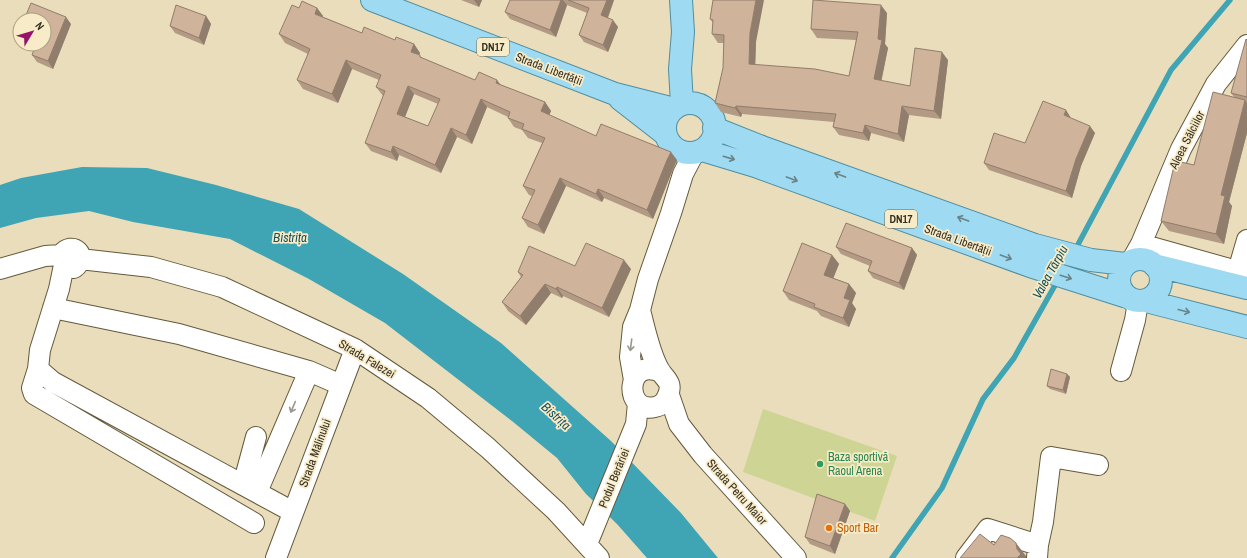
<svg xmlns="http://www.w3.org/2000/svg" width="1247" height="558" font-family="'Archivo Narrow',sans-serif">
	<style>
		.green { fill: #ced494 }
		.water { fill: #3fa4b4 }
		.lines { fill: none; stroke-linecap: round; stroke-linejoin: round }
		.stream { stroke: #3fa4b4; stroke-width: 5.5 }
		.minor-casing { stroke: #64593b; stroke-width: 22 }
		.major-casing { stroke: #4f8ea2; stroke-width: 24 }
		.minor { stroke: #fff; stroke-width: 20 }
		.major { stroke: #9edaf1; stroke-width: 22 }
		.wall { fill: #b29a84; fill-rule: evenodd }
		.shaded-wall { fill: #917d6c }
		.building { fill: #cfb39a; stroke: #917d6c; fill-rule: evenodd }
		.oneway { stroke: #698489 }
		.oneway2 { stroke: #9a9790 }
		.leisure-dot { fill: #2e9e5b; stroke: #f8ebc8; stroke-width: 1.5 }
		.food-dot { fill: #e8710a; stroke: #f8ebc8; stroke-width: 1.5 }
		.labels { text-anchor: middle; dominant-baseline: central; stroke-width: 3.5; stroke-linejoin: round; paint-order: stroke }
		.shield { fill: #f8ebc8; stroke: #6f6753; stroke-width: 1 }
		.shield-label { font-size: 11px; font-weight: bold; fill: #342f21 }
		.street-label { font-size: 12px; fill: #342f21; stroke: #f8ebc8 }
		.leisure-label { font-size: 12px; fill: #27864d; stroke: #f8ebc8; text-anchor: start }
		.food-label { font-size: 12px; fill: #c56008; stroke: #f8ebc8; text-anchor: start }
		.water-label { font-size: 13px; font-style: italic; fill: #17505a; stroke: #f8ebc8 }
	</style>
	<rect width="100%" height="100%" fill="#eaddbb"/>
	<path class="green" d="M763 409 897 456 875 521 743 472Z"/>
	<path class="water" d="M82 167 147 168 216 185 299 209 403 274 501 343 611 441 681 513 718 558H647L617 524 586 494 557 458 512 421 385 323 309 279 230 239 133 222 89 211 36 218 0 228V185L21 178Z"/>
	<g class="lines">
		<path class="stream" d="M1074 252 1171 70 1230 0
			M892 558 942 488 983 399 1014 358 1058 280"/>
		<defs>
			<path id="minor" d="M1141 244 1181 149 1216 84 1247 45
				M80 259 151 267 222 287 355 349 428 398 488 448 556 511 599 558
				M1132 260 1141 244 1247 274
				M64 265 59 289 40 350 38 369 53 382 293 512
				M0 269 45 256 61 255C73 239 89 257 74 268
				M1238 271 1247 240
				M53 308 179 334 309 371 341 385
				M640 310C645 329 650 355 660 371 666 380 673 383 668 395 666 401 661 406 655 407 623 414 625 356 661 372
				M38 369 32 388 34 394 254 523
				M1121 371 1135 320 1138 302
				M634 380 630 357 633 327 640 310 648 279 671 213 683 174 694 153
				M669 395 679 424 703 455 796 558
				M243 485 256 437
				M257 492 309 371
				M587 544 636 424 638 403
				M276 558 355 349
				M966 558 988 529 1038 545
				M1037 558 1038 545 1043 522 1051 457 1098 465"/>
			<path id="major" d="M372 0 615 94 674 109
				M681 0 683 32 680 69 682 104
				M620 99 665 134
				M665 128a25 25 0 1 1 50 0a25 25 0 1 1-50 0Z
				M714 128 762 147 1035 245 1091 260 1125 264
				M702 150 755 166 1030 266 1124 296
				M1119 280a21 21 0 1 1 42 0a21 21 0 1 1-42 0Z
				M1154 265 1247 288
				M1146 301 1247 327"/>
		</defs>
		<use href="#minor" class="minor-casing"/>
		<use href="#major" class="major-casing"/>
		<use href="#minor" class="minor"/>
		<use href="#major" class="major"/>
	</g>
	<path class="wall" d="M461 0H482L479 7Z
		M510 0H614L608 18 618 27 608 52 584 42 579 35 587 13 567 5 556 37 510 19 505 12Z
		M713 0 756 42 755 65 849 76 856 40 817 38 811 29 887 13 885 44 888 48 881 81 910 86 948 60 941 119 909 115 904 142 871 133 869 141 839 135 833 127 834 122 742 114 741 117 721 112 715 103 723 68 724 43H718L712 34 713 23 710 19Z
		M299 8H317L323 16V17L362 33 414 44 420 53 419 55 422 58 475 80 501 85 545 102 551 111 549 115 596 136 677 160 673 169 653 219 604 198 602 202 566 186 544 234 528 227 522 218 532 196 529 195 523 186 542 143 528 138 522 130 514 127 508 118V117L487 107 472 144 457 137 441 173 399 155 397 161 371 151 365 143 383 96 376 87 379 80 352 69 338 103 303 89 297 80 308 54 285 43 279 34ZM414 94 438 104 428 126 405 117Z
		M206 16 211 24 204 45 175 33 170 26Z
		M71 24 53 69 37 62 32 55Z
		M1247 40V133L1229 202 1232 206 1224 244 1169 231 1161 221 1234 97 1231 93Z
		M1071 118 1095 133 1081 166 1072 198 989 170 984 163 1025 143Z
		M836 247 912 248 917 255 904 290 873 278 868 271 870 266 841 254Z
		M832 255 839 264 833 278 849 284 856 293 852 303 856 309 849 327 821 316 817 311 789 300 783 291Z
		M575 266 631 269 609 317 563 296 562 298 551 293 526 325 508 311 502 302 521 277 518 272Z
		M1067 374 1070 377 1066 394 1050 389 1047 386Z
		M845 504 850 511 835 554 810 544 805 537Z"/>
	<path class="shaded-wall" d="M474 0H482L479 7Z
		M561 0H563L567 5 556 37 550 30Z
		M607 0H614L606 22 601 15Z
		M756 0H764L756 42 755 73 749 64 750 33Z
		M881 5 887 13 885 44 888 48 880 88 874 79 878 39Z
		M317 8 323 16 321 22 315 14Z
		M206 16 211 24 204 45 199 38Z
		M66 17 71 24 53 69 48 61Z
		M613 20 618 27 608 52 603 45Z
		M414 44 420 53 417 60 411 52Z
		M942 52 948 60 941 119 934 111Z
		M346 60 352 69 338 103 332 94Z
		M497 80 503 88 496 83Z
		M408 86 414 94 403 122 397 114Z
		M481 99 487 107 472 144 466 135Z
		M1245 100 1247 103V133L1229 202 1232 206 1224 244 1216 234 1221 195Z
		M545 102 551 111 547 120 541 111Z
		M736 106 742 114 741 117 735 108Z
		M902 106 909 115 904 142 898 134Z
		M1066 110 1071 118 1064 115Z
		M865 125 871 133 869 141 863 133Z
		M1090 126 1095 133 1081 166 1072 198 1066 191 1076 159Z
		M451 128 457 137 441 173 435 165Z
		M393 146 399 155 397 161 391 152Z
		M671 152 677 160 673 169 653 219 647 210 667 160Z
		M560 178 566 186 544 234 538 225Z
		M598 189 604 198 602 202 596 194Z
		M912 248 917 255 904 290 899 283Z
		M832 255 839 264 831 284 824 275Z
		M624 260 631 269 609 317 602 308Z
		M545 284 551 293 526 325 520 316Z
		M849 284 856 293 852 303 856 309 849 327 843 318 844 298Z
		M557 287 563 296 562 298 556 289Z
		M1067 374 1070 377 1066 394 1063 390Z
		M845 504 850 511 835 554 830 546Z
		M1016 543 1026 556V558H1017Z"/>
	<path class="building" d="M510 0H561L550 30 505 12Z
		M568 0H607L601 15 613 20 603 45 579 35 589 8Z
		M713 0H756L750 33 749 64 815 69 849 76 858 32 811 29 813 0 881 5 878 39 882 40 874 79 910 86 915 48 942 52 934 111 902 106 898 134 865 125 863 133 833 127 836 114 736 106 735 108 715 103 723 68 724 35 712 34 713 20 710 19Z
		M302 1 317 8 315 14 362 33 364 27 395 40 396 37 414 44 411 52 420 55V57L475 80 479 72 497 80 496 83 545 102 541 111 596 136 601 124 671 152 667 160 647 210 598 189 596 194 560 178 538 225 522 218 535 190 523 186 545 138 522 129 524 124 508 118 510 112 481 99 466 135 451 128 435 165 393 146 391 152 365 143 385 91 376 87 381 75 346 60 332 94 297 80 310 49 279 34 292 5 299 8ZM408 86 440 99 428 126 397 114Z
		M31 3 66 17 48 61 32 55 36 44H44V20H24Z
		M176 5 206 16 199 38 170 26Z
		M1246 39 1247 40V97L1231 93Z
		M1213 92 1245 100 1221 195 1225 196 1216 234 1161 221 1173 170 1177 161 1194 165Z
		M1043 101 1066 110 1064 115 1090 126 1076 159 1066 191 984 163 994 133 1025 143Z
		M846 223 912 248 899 283 868 271 872 261 836 247Z
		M586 243 624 260 602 308 557 287 556 289 545 284 520 316 502 302 523 275 518 272 529 246 575 266Z
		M802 243 832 255 824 275 849 284 844 298 850 300 843 318 814 307 815 304 783 291Z
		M1051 369 1067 374 1063 390 1047 386Z
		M817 494 845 504 830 546 805 537Z
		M980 534 994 545 1001 535 1010 538 1016 543 1017 549 1021 554 1017 558H960Z"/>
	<defs><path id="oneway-shaft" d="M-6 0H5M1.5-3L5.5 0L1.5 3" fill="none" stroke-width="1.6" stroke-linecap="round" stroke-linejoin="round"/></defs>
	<g class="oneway">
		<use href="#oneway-shaft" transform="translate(729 158) rotate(16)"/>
		<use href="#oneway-shaft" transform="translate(840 175) rotate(-160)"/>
		<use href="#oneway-shaft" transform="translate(792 179) rotate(20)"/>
		<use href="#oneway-shaft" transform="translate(963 219) rotate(-160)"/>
		<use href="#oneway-shaft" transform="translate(1006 257) rotate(20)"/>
		<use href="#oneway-shaft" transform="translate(1066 277) rotate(18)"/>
		<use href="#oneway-shaft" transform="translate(1184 311) rotate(14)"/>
	</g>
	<g class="oneway2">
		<use href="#oneway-shaft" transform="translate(631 345) rotate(97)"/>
		<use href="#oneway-shaft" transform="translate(293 407) rotate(113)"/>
	</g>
	<circle class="leisure-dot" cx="820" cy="464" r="4"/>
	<circle class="food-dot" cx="829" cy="528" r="4"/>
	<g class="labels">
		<g class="shield">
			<rect x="477" y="38" width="32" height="18" rx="3"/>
			<rect x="885" y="210" width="32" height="18" rx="3"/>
		</g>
		<g class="shield-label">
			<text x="493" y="47">DN17</text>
			<text x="901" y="219">DN17</text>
		</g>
		<g class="street-label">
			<text transform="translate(549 69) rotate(21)">Strada Libertății</text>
			<text transform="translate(1187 140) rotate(-63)">Aleea Sălciilor</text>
			<text transform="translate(958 240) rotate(20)">Strada Libertății</text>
			<text transform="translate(367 359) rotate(31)">Strada Falezei</text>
			<text transform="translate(315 453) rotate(-70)">Strada Mălinului</text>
			<text transform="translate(614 478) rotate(-68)">Podul Berăriei</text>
			<text transform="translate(737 492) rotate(48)">Strada Petru Maior</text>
		</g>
		<g class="leisure-label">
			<text x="828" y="457">Baza sportivă<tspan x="828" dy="14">Raoul Arena</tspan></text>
		</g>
		<g class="food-label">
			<text x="837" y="528">Sport Bar</text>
		</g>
		<g class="water-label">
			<text x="290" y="237">Bistrița</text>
			<text transform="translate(1050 272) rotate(-61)">Valea Tărpiu</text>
			<text transform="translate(556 416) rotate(42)">Bistrița</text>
		</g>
	</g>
	<g transform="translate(32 32) rotate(52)"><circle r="19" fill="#f8ebc8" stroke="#aaa085"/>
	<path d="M0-3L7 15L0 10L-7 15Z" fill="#96136a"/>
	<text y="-6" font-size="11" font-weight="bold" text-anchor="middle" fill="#342f21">N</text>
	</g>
</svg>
